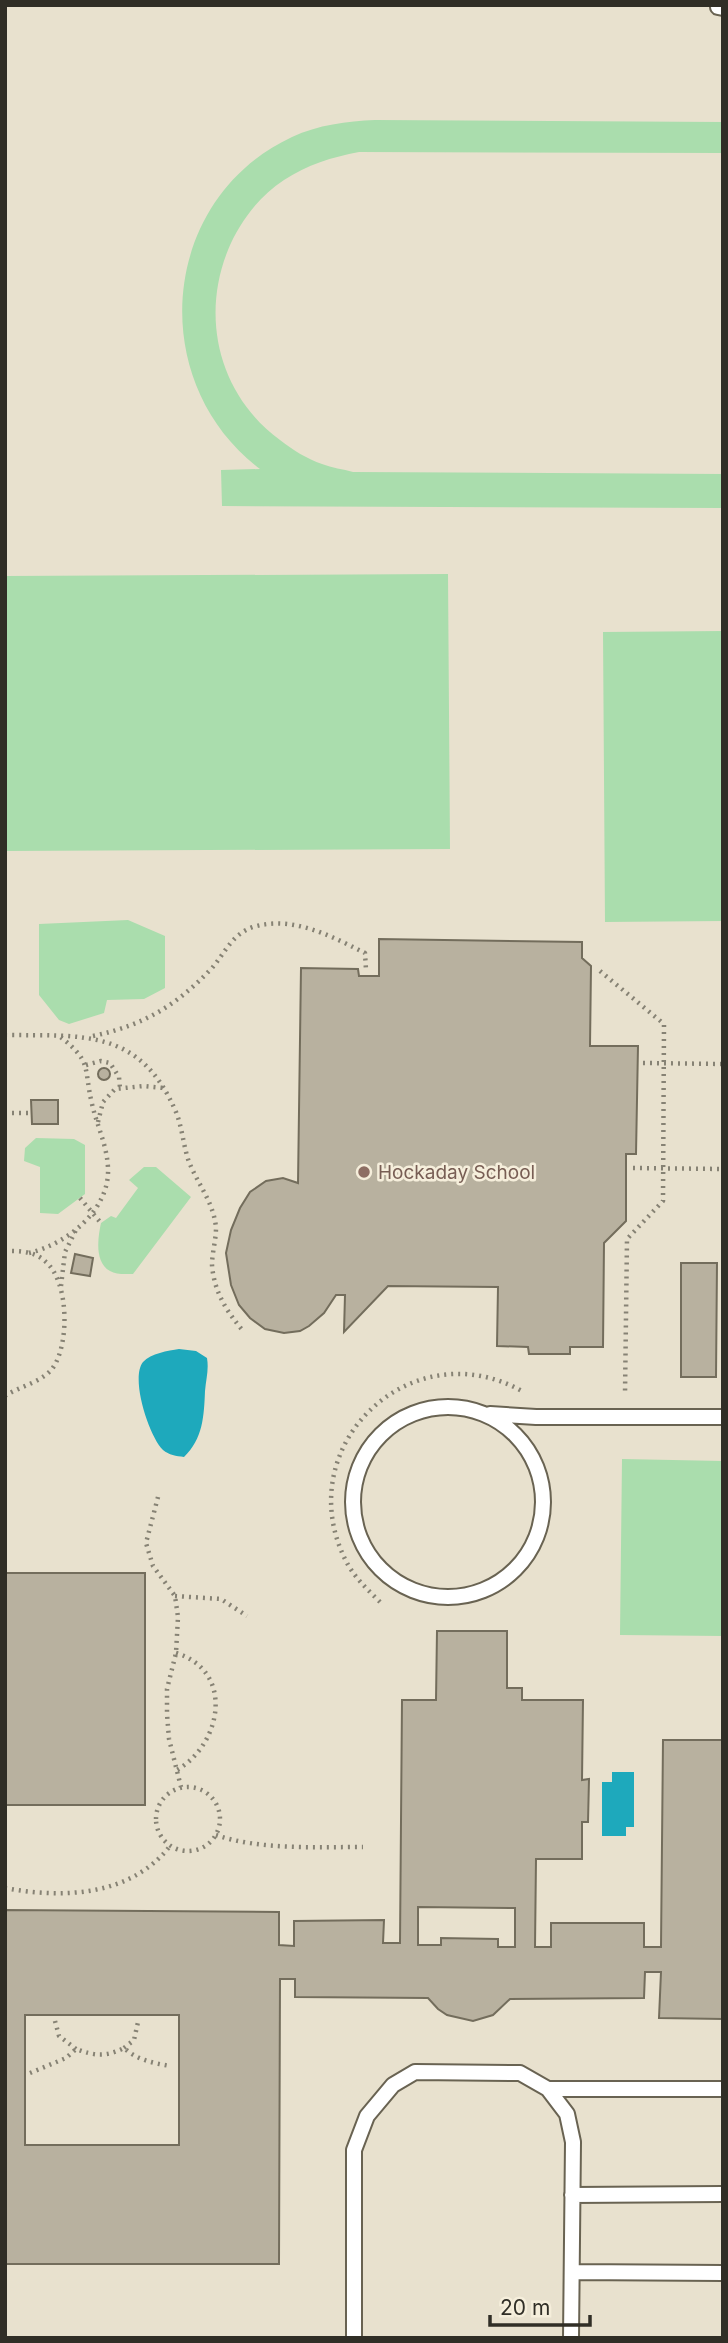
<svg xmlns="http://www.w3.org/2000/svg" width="728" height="2343" font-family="Inter,sans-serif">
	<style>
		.green { fill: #aaddad }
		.water { fill: #1ea9bc }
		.building { fill: #b8b19f; stroke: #736d5c; stroke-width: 2; fill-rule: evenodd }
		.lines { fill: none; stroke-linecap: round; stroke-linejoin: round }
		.lane-casing { stroke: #696352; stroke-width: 18 }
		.path { stroke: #868274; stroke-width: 4.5; stroke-dasharray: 2 5; stroke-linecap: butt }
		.lane { stroke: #fff; stroke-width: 14 }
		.education-dot { fill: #8d6e63; stroke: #f5eedb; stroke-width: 2.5 }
		.labels { text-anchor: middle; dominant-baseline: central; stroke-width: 5; stroke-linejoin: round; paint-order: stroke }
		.education-label { font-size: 19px; fill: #785e54; stroke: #f5eedb; text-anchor: start }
	</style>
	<rect width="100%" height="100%" fill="#e8e1ce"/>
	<path class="green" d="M375 120 723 122V153L359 152C332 157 307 165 284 180 259 196 239 223 228 250 200 319 220 396 280 440 293 450 307 459 322 464 332 468 343 469 353 472L723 474V508L222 506 221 470 260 469C145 382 159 199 292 137 318 125 347 121 375 120Z
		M448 574 450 849 5 851V576Z
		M723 631V921L605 922 603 632Z
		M128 920 165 936V988L144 999 107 1000 104 1013 69 1024 59 1020 39 995V924Z
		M36 1138 74 1139 85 1145V1194L58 1214 40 1213V1167L24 1161 25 1148Z
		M144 1167H156L191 1197 133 1274C126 1274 116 1275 110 1271 94 1262 98 1237 101 1223L111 1216 116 1218 138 1188 129 1180Z
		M622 1459 723 1461V1636L620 1635Z"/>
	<path class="water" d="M179 1349 196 1351 207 1358C209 1370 206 1379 205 1391 204 1416 203 1439 184 1457 176 1456 169 1455 163 1450 149 1436 130 1378 143 1362 151 1353 168 1351 179 1349Z
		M612 1772H634V1827H626V1836H602V1782H612Z"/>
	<path class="building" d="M379 939 582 942V958L591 966 590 1046H638L636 1154H626V1221L604 1243 603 1347H570V1354H529L528 1347 497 1346 498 1287 388 1286 344 1332 345 1295H336L324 1313 309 1326 300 1331 284 1333 265 1329 250 1318 239 1305 231 1285 226 1253 231 1230 240 1208 250 1192 266 1181 283 1178 298 1183 301 968 358 969 359 976H379Z
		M98 1074a6 6 0 1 1 12 0a6 6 0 1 1-12 0Z
		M31 1100H58V1124H32Z
		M75 1254 93 1258 90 1276 71 1273Z
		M681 1263H717L716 1377H681Z
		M5 1573H145V1805H5Z
		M437 1631H507V1688H522V1700H583L582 1780 589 1779 588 1822H582V1859H536L535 1947H551V1923H644V1947H661L663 1740H723V2019L659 2018 661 1972H645L644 1998 510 1999 493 2015 473 2021 447 2015 438 2009 428 1998 295 1997V1979H280L279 2264H5V1910L279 1912V1945L294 1946V1921L384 1920 383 1943H400L402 1700H436ZM418 1907 515 1908V1947H498V1939L441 1938V1945H418ZM25 2015H179V2145H25Z"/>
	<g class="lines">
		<defs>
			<path id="lane" d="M718 7 723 8
				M353 1502a95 95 0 1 1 190 0a95 95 0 1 1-190 0Z
				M490 1414 536 1417H723
				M548 2089H723
				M572 2195 723 2194
				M572 2272 723 2273
				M354 2338V2150L367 2116 393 2085 415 2072 520 2073 548 2089 567 2114 573 2142 571 2338"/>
		</defs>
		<use href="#lane" class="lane-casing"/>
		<path class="path" d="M600 971 664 1024 663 1201 627 1239 625 1394
			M5 1035C83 1036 140 1028 176 1112 182 1127 183 1143 188 1159 196 1182 214 1202 216 1228 216 1240 212 1253 212 1265 214 1292 227 1312 244 1332
			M93 1036C144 1025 176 1006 212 968 225 953 232 934 253 927 292 915 331 936 365 953L366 970
			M643 1063 723 1064
			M86 1065 101 1061 110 1063 119 1077 120 1088
			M5 1113H32
			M98 1122 103 1102 115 1089 143 1086 164 1088
			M633 1168 723 1169
			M80 1198 101 1223
			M5 1251C20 1251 35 1251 46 1262 69 1282 70 1345 52 1369 40 1383 20 1386 5 1396
			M29 1253C67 1244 110 1210 108 1168 107 1145 97 1126 92 1104 83 1066 93 1062 58 1035
			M61 1286 65 1252 77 1228
			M158 1497 146 1543 153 1566 175 1596 178 1617 176 1653 167 1689V1714L169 1739 181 1787
			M175 1596 221 1599 247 1616
			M380 1602C367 1589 354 1577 346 1561 288 1447 410 1329 522 1391
			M176 1653C235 1671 222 1744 177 1770
			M156 1819a32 32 0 1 1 64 0a32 32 0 1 1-64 0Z
			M216 1835C259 1850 317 1847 363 1847
			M5 1888C64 1899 131 1896 170 1846
			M55 2021 59 2036 76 2049
			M124 2048 134 2040 138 2022
			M30 2073 66 2058 76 2049C95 2056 106 2057 124 2048 137 2060 153 2063 170 2066"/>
		<use href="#lane" class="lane"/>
	</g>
	<circle class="education-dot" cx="364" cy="1172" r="7"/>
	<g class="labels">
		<g class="education-label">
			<text x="378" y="1172">Hockaday School</text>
		</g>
	</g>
	<rect width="728" height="2343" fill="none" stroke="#302e26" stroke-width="14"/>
	<path d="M490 2315v10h100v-10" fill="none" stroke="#302e26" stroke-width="3.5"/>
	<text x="500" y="2315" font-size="21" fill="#302e26" stroke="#f5eedb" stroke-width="5" paint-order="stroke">20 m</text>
</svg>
